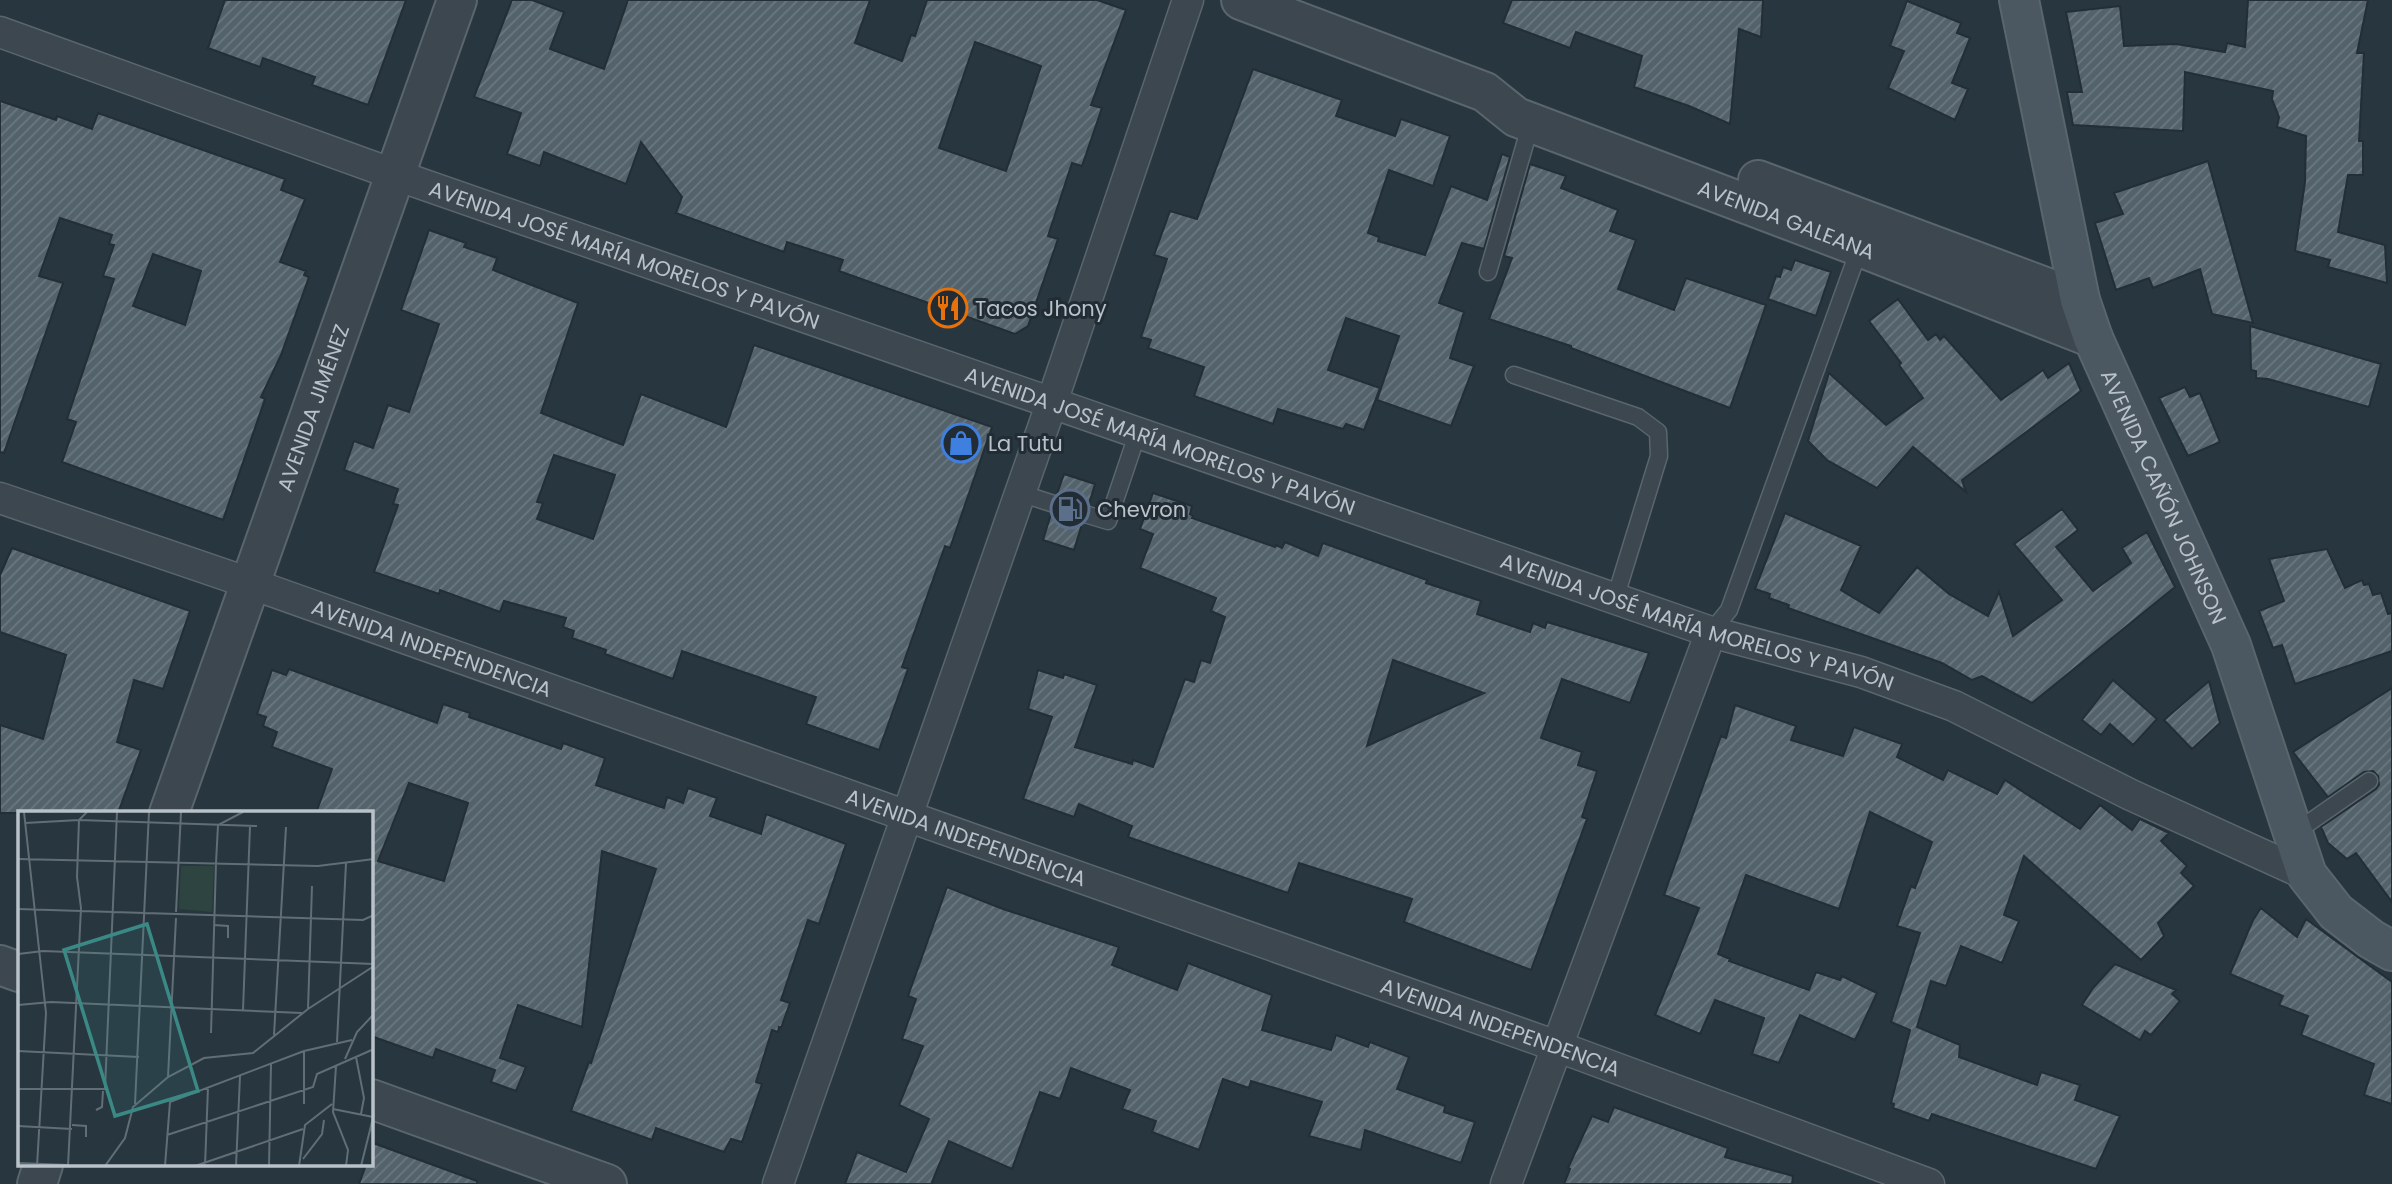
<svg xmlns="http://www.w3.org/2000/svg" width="2392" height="1184" font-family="Poppins,sans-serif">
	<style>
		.building { fill: url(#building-hatch); stroke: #232e36; stroke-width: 2; fill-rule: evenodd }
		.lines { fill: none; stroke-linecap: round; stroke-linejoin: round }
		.service-casing { stroke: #5a656c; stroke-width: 19 }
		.minor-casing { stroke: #5a656c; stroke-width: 33 }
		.tertiary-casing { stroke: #5a656c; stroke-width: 42 }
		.secondary-casing { stroke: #5a656c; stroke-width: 42 }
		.service { stroke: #3c474f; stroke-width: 16 }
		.minor { stroke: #3c474f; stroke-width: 30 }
		.tertiary { stroke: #3c474f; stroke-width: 38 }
		.secondary { stroke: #4b5761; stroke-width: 38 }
		.labels { text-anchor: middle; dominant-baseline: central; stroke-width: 6; stroke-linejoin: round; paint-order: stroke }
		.street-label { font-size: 21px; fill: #b9c2c9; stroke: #212c34 }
		.poi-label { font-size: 21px; fill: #b9c2c9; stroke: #212c34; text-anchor: start }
		.inset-road { fill: none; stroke: #626e76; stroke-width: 2 }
		.view { fill: #3a8985; fill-opacity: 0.15; stroke: #3a8985; stroke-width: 3.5 }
		.inset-edge { fill: none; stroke: #b9c2c9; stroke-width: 3.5 }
	</style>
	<defs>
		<pattern id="building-hatch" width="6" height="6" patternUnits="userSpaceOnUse" patternTransform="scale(1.75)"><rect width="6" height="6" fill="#54636b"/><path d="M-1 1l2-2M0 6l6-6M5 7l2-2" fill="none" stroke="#6a787f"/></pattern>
	</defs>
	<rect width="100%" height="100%" fill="#28363f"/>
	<path class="building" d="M225 0H406L368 105 312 85 315 77 263 58 260 67 208 48Z
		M512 0H532L564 12 550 49 604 69 628 0H870L855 43 902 61 911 35 915 36 927 0H1097L1126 10 1091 105 1102 108 1082 166 1072 163 1048 236 1058 239 1028 326 1015 334 839 271 843 260 787 242 784 252 676 213 682 197 641 142 626 184 544 152 540 166 507 154 521 113 474 97ZM975 42 1041 66 1006 171 939 148Z
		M1512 0H1763L1761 37 1739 29 1730 124 1689 106 1634 87 1642 56 1576 32 1570 48 1503 23Z
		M2248 0H2368L2357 53H2364L2359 141H2363V175H2348L2338 232 2385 245 2387 283 2328 267 2330 260 2295 251 2305 182 2306 136 2277 127 2279 117 2272 99 2273 91 2185 72 2183 131 2073 125 2067 92H2082L2066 12 2120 6 2124 46 2176 44 2225 52 2227 43 2245 47Z
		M1907 1 1961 23 1957 33 1970 38 1952 83 1968 89 1955 120 1888 88 1904 51 1890 46Z
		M1253 69 1342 100 1336 116 1395 136 1401 119 1450 136 1433 186 1389 170 1368 233 1379 237 1378 241 1425 255 1451 186 1487 200 1502 154 1510 157 1484 249 1462 243 1439 303 1464 312 1450 358 1474 366 1451 426 1377 400 1399 336 1346 318 1328 370 1380 388 1364 430 1346 424 1343 429 1278 409 1273 424 1194 396 1204 367 1148 348 1151 340 1141 337 1167 259 1154 255 1170 211 1197 219Z
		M0 101 56 120 57 116 92 129 98 113 285 179 281 190 305 199 280 262 306 271 304 275 309 277 281 355 261 397 265 399 223 520 62 462 76 422 67 419 114 279 103 276 114 245 109 244 112 235 60 218 39 276 63 283 4 453 0 452ZM153 254 201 271 185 325 133 306Z
		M2208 161 2253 323 2212 314 2200 269 2153 288 2149 278 2116 290 2095 223 2123 214 2114 193Z
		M1530 164 1566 176 1561 188 1618 210 1610 231 1636 240 1618 289 1674 310 1686 278 1766 305 1730 408 1571 348V346L1489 319 1512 258 1504 256Z
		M429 230 466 243 464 247 497 258 493 270 578 303 541 413 623 445 641 394 726 427 754 345 992 427 950 548 945 546 902 667 908 669 879 750 806 724 816 697 682 651 673 679 605 654 606 650 572 638 574 631 563 627 566 618 504 601 500 612 440 590 439 594 374 572 398 505 393 504 398 489 344 470 354 441 373 448 388 405 409 412 439 324 401 310ZM554 455 615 475 593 539 537 519 543 503 537 502Z
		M1795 260 1831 272 1816 316 1768 299 1776 276 1780 277 1783 267 1791 270Z
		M1898 299 1928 340 1936 334 1940 340 1944 336 2001 400 2043 370 2048 378 2069 363 2081 391 1962 480 1966 492 1913 447 1877 488 1827 460 1808 441 1829 373 1886 425 1923 398 1899 365 1901 363 1869 321Z
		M2250 326 2381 364 2369 407 2268 379 2256 378V371L2251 370Z
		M2185 387 2190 397 2200 393 2220 442 2188 456 2159 398Z
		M1064 474 1095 484 1089 504H1082L1075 510V517L1082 524 1074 550 1043 540 1051 514 1060 512 1064 507 1062 498 1057 494Z
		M1153 493 1192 506 1190 514 1193 516 1192 518 1275 547 1276 545 1282 548 1285 542 1318 556 1323 543 1427 580 1426 583 1481 601 1477 614 1530 632 1533 623 1545 628 1547 622 1649 653 1630 703 1562 679 1541 738 1582 752 1578 765 1597 771 1582 817 1587 819 1531 970 1404 922 1412 899 1299 863 1288 893 1128 837 1132 826 1079 804 1074 817 1023 799 1052 717 1028 709 1038 670 1063 678 1064 674 1097 685 1075 747 1132 764 1133 760 1153 767 1185 679 1194 682 1201 660 1210 663 1225 617 1211 611 1216 598 1140 568 1153 534 1140 529ZM1393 660 1484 693 1367 746Z
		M2062 509 2078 530 2056 547 2093 591 2131 563 2122 548 2147 532 2175 587 2032 703 1982 676 1972 680 1942 663 1788 608 1789 605 1769 598 1770 594 1755 589 1785 513 1861 546 1841 590 1879 613 1917 567 1949 594 1988 616 1999 592 2013 636 2062 600 2014 544Z
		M12 548 190 611 163 689 134 680 117 742 141 750 118 813H0V725L43 739 66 655 0 632V575Z
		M2327 549 2345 588 2362 580 2364 585 2369 584 2373 595 2381 593 2388 614 2392 613V651L2295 684 2282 645 2273 648 2259 611 2284 601 2269 559Z
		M289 669 437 723 443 704 470 713 469 717 561 749 563 743 605 758 596 785 664 808 667 797 683 803 688 788 717 798 710 816 761 834 766 814 846 844 819 924 808 920 781 1000 790 1003 781 1028 779 1027 778 1032 772 1030 756 1082 762 1084 742 1142 731 1139 724 1152 656 1128 652 1140 571 1111 589 1062 591 1063 656 869 602 851 582 1027 518 1005 500 1058 526 1067 516 1091 491 1082 495 1070 436 1049 433 1058 371 1036V813H316L332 769 272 747 277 732 263 726 266 717 257 714 272 670 286 675ZM409 783 468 803 444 881 378 861Z
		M2113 680 2157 719 2133 745 2110 724 2101 735 2082 720Z
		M2209 681 2220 723 2192 749 2164 720Z
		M2392 688V902L2356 853 2347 859 2328 843 2321 827 2376 789 2379 785 2378 776 2373 771 2364 772 2328 797 2293 752Z
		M1735 705 1796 726 1791 740 1843 756 1854 727 1902 744 1897 757 1943 780 1948 770 1997 794 2005 780 2080 829 2100 805 2132 830 2140 819 2169 833 2161 841 2187 866 2181 873 2194 886 2158 923 2164 936 2141 960 2024 856 2004 915 2019 921 2002 963 1961 946 1946 986 1931 981 1917 1027 1960 1045 1959 1057 2037 1085 2041 1072 2080 1085 2075 1100 2120 1116 2096 1169 1932 1114 1929 1121 1893 1108 1894 1104 1891 1103 1910 1030 1891 1022 1920 933 1897 926 1911 886 1915 888 1932 842 1870 812 1839 909 1746 875 1718 954 1730 959 1729 961 1809 990 1816 972 1840 980 1842 976 1877 993 1855 1040 1800 1015 1779 1063 1752 1054 1764 1018 1715 1000 1700 1034 1655 1015 1699 908 1664 895 1721 736 1726 738Z
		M947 887 1003 909 1119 947 1112 965 1177 990 1188 963 1272 995 1262 1030 1331 1050 1336 1035 1368 1047 1370 1042 1409 1057 1397 1089 1445 1106 1444 1112 1475 1122 1461 1163 1365 1130 1361 1150 1309 1136 1322 1102 1251 1081 1249 1088 1223 1079 1199 1150 1152 1132 1156 1121 1122 1109 1130 1090 1071 1068 1060 1099 1040 1092 1012 1169 949 1141 932 1182 933 1184H845L857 1152 906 1172 929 1119 899 1105 923 1046 902 1039 916 999 908 996Z
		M2261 908 2297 937 2306 919 2392 982V1104L2364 1095 2374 1064 2301 1035 2308 1016 2279 1005 2283 996 2230 974 2253 920Z
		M2115 964 2176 990 2172 994 2180 1001 2151 1035 2145 1031 2140 1040 2082 1005 2093 988Z
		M1614 1107 1728 1148 1725 1157 1793 1176 1792 1184H1564L1570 1169 1568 1168 1592 1116 1608 1122Z
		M373 1143 477 1181V1184H359L366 1165H371Z"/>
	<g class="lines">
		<defs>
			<path id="service" d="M1488 272 1531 123
				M1514 375 1638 417 1658 432 1659 456 1615 599
				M1020 493 1054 504
				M1085 514 1108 521 1138 432
				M1711 632 1729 610 1860 247
				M2293 831 2310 822 2369 781"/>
			<g id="minor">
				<path id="s1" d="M0 32 396 175 1711 632 1861 672 1954 706 2131 795 2307 875"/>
				<path id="s2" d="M0 498 252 584 1559 1047 1929 1184"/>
				<path d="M778 1184 1052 402 1188 0"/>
				<path d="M1506 1184 1711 632"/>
			</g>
			<g id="tertiary">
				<path id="s3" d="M1241 0 1485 92 1516 117 1860 247 2093 338"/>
				<path d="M1758 180 2080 300"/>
				<path id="s4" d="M169 813 457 0"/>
				<path d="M0 965 19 972"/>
				<path d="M371 1099 607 1184"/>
				<path d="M37 1184 43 1165"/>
			</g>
			<g id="secondary">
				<path id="s5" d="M2019 0 2080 300 2093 338 2231 645 2307 875 2336 912 2371 939 2392 951"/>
			</g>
		</defs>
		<use href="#service" class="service-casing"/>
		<use href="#minor" class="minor-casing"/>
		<use href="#tertiary" class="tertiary-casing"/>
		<use href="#secondary" class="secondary-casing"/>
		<use href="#service" class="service"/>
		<use href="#minor" class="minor"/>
		<use href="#tertiary" class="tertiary"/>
		<use href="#secondary" class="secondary"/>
	</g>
	<defs>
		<symbol id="restaurant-ring" viewBox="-11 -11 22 22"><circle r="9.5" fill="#212c34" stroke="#e8710a" stroke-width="1.5"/><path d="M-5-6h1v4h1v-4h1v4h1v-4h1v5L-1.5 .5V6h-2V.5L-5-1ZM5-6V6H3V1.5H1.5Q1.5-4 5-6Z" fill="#e8710a"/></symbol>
		<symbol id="shop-ring" viewBox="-11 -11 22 22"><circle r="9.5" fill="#212c34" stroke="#3f7fe0" stroke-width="1.5"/><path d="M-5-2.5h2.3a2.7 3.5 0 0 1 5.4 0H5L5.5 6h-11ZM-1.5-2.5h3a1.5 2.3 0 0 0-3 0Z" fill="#3f7fe0"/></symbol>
		<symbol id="fuel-ring" viewBox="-11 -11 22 22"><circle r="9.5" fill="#212c34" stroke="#5c6f8a" stroke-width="1.5"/><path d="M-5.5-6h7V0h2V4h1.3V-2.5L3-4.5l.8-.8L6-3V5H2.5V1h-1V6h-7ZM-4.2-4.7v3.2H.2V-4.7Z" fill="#5c6f8a"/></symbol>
	</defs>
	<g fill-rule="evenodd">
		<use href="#restaurant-ring" x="926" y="286" width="44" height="44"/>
		<use href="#shop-ring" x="939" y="421" width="44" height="44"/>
		<use href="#fuel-ring" x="1048" y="487" width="44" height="44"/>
	</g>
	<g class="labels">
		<g class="street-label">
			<text stroke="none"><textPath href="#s3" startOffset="590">AVENIDA GALEANA</textPath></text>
			<text stroke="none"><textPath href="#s1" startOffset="663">AVENIDA JOSÉ MARÍA MORELOS Y PAVÓN</textPath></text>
			<text stroke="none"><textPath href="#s4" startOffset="430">AVENIDA JIMÉNEZ</textPath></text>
			<text stroke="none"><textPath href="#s1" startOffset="1230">AVENIDA JOSÉ MARÍA MORELOS Y PAVÓN</textPath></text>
			<text stroke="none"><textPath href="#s5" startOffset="520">AVENIDA CAÑÓN JOHNSON</textPath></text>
			<text stroke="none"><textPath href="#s1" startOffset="1797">AVENIDA JOSÉ MARÍA MORELOS Y PAVÓN</textPath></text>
			<text stroke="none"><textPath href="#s2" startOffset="457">AVENIDA INDEPENDENCIA</textPath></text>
			<text stroke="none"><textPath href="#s2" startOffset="1024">AVENIDA INDEPENDENCIA</textPath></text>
			<text stroke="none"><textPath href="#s2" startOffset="1591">AVENIDA INDEPENDENCIA</textPath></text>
		</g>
		<g class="poi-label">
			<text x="975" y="308">Tacos Jhony</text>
			<text x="988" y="443">La Tutu</text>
			<text x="1097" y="509">Chevron</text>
		</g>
	</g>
	<g transform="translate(18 811)">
		<rect width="355" height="355" fill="#28363f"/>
		<path d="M163 55H196L194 101 161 98Z" fill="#2d4441"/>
		<path class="inset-road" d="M6 1 28 202 19 355M7 12 61 9 239 15M0 48 300 55 356 48M198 52 200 14 225 1M0 98 345 109 356 104M158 101 163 1M196 114 210 115V127M0 143 25 140 356 153M0 194 33 191 284 202M290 198 294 75M225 199 232 15M193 222 198 52M256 224 268 16M319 231 328 52M0 240 121 246M338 246 346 287 343 303M327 248 339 221 356 203M318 255 315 301 330 339 328 355M150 266 158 107M0 278H87L99 1M117 293 131 1M286 293V240M315 298 355 306M78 299 84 296 85 280M54 314 68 315V326M0 315 54 318M149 324 295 276 299 263 356 238M285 348 304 323 306 309M0 352 50 354M50 355 63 97 59 66 61 9 69 1M87 355 107 327 115 296 150 266 186 247 235 242 290 198 356 155M147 355 152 291 286 240 334 229M177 355 285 318M187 355 190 276M218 355 222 265M251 355 253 253M281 355 287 314 314 293M343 355 356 303"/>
		<path class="view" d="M129 113 180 280 97 305 46 139Z"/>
		<rect width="355" height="355" class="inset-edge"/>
	</g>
</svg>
